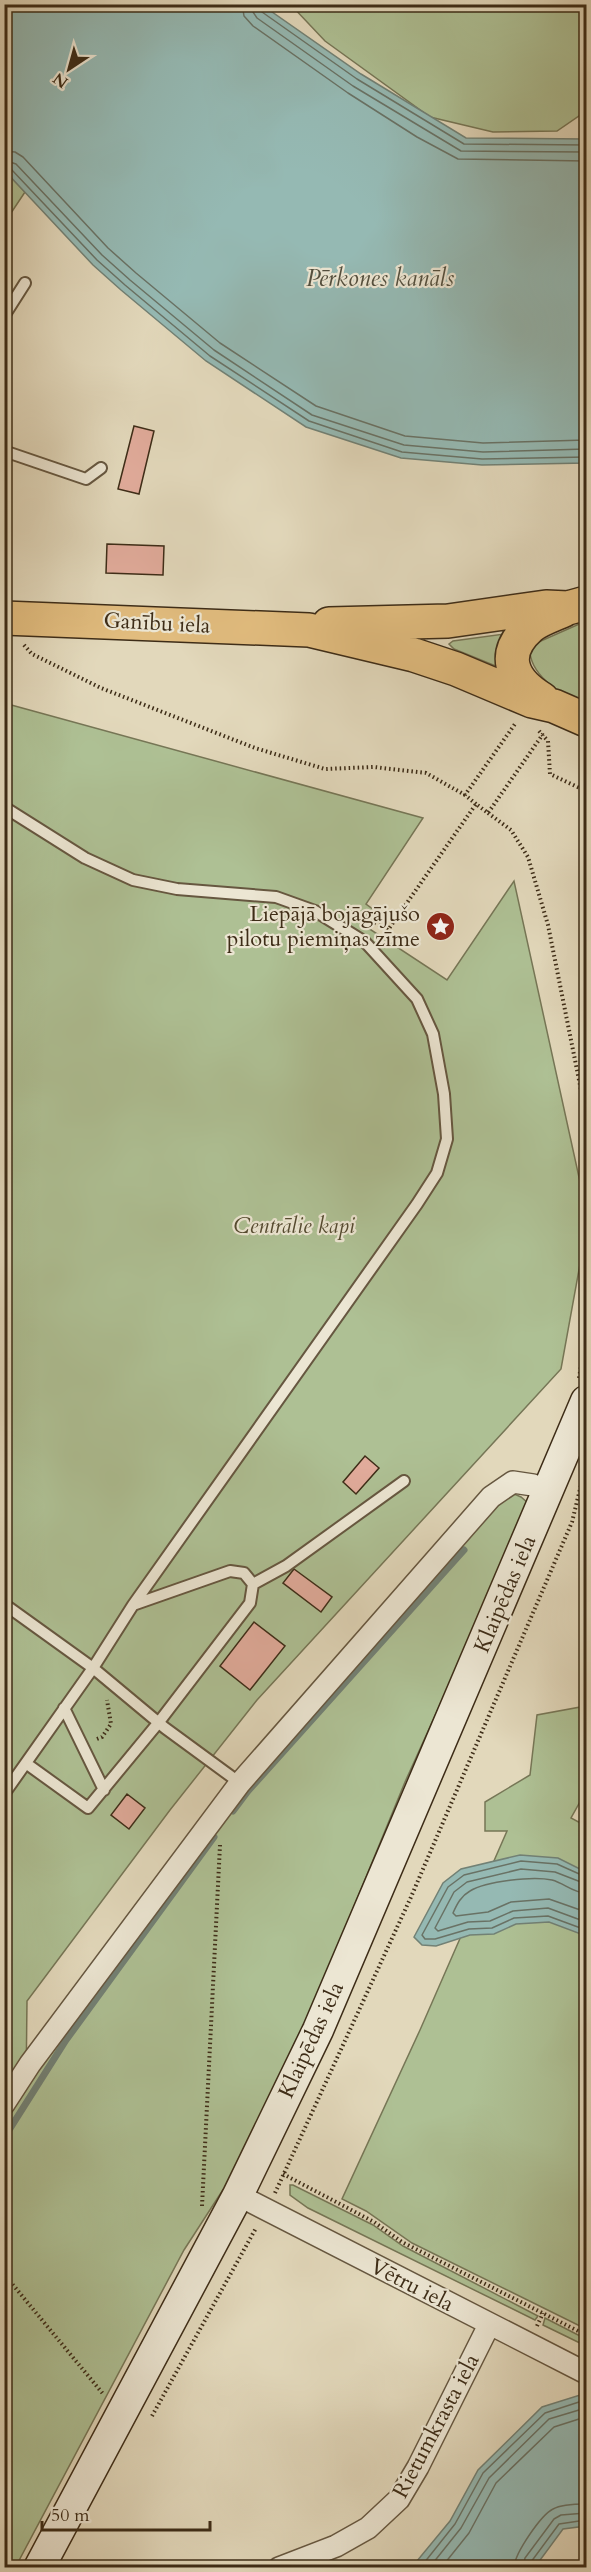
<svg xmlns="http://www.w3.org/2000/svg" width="591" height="2572" font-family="Cardo,serif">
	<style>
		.green { fill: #aec094; stroke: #767656; stroke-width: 1.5 }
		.water { fill: #95b9b3; stroke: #728175; stroke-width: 1.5 }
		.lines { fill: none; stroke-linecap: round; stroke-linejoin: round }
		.shore { stroke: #697265; stroke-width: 1.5 }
		.stream { stroke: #728175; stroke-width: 7 }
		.building { fill: #e1ab9b; stroke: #3d2c17; stroke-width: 1.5 }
		.lane-casing { stroke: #665740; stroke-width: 14 }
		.street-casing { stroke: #665740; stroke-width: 24 }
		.secondary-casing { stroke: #3d2c17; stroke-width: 33 }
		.highway-casing { stroke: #3d2c17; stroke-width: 36 }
		.path { stroke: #3d2c17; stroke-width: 4; stroke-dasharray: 1.5 3; stroke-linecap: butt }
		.lane { stroke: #ece6d3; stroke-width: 10 }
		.street { stroke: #ece6d3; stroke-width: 21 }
		.secondary { stroke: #ece6d3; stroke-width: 30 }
		.highway { stroke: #e1bc7e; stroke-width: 33 }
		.labels { text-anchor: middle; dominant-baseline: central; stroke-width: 4.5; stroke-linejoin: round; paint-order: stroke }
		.street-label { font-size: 22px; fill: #3d2c17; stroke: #ece6d3 }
		.poi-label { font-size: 22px; fill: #3d2c17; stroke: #ece6d3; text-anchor: end }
		.park-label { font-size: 22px; font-style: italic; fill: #544a30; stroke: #ece6d3 }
		.water-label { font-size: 24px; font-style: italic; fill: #534f3e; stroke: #ece6d3 }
	</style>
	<rect width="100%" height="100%" fill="#e2d8bb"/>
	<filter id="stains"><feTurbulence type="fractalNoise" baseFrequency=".00333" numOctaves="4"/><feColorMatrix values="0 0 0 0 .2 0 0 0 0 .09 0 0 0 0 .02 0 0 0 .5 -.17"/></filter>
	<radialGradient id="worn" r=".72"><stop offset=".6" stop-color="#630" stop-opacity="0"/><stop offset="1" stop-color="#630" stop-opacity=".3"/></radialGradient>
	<path class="green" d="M291 5H586V111L557 131 493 132 430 117 325 41Z
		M5 171 25 192 5 222Z
		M586 621V706C565 696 533 679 530 653L534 644Z
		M504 634 503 669 454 649 449 644 453 641Z
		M4 703 423 818 366 904 378 913 368 928 447 980 514 881 586 1209V1231L561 1369 257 1700 170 1810 27 2001 26 2088 58 2034 197 1848 501 1501 512 1493 521 1497 528 1503 526 1515 405 1782 289 2065 228 2182 184 2250 15 2568 4 2567Z
		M586 1706V1791L571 1818 586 1826V2329L412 2243 366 2211 342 2199 420 2030 507 1831H485V1802L530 1775 537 1715Z
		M290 2185H293L373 2225 403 2246 538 2316 535 2320 308 2208 290 2195Z
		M545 2318 586 2339V2346L543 2325Z"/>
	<path class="water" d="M5 4 262 5 361 74 466 138 586 139V463L482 465 401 458 306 427 206 361 121 290 93 265 5 171Z
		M520 1855 558 1858 586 1872V1936L549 1922 516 1924 494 1934 470 1935 436 1946 422 1945 414 1937 443 1883 461 1869Z
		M580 2395 586 2398V2526L563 2529 535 2567H412L450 2521 478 2470 542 2407Z"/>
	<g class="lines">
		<path class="shore" d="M242 4 244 16 253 26 348 93 417 137 458 159 586 161
			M251 4 253 12 257 18 353 86 461 151 586 152
			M259 4 262 12 357 79 464 144 586 145
			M4 151 15 152 23 157 108 248 136 273 220 343 316 406 405 436 483 443 586 440
			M4 160 16 164 102 255 130 280 214 350 312 415 404 445 483 452 586 449
			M4 167 11 169 97 260 125 285 210 356 309 421 402 452 482 459 586 457
			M586 1877 557 1864 521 1861 464 1875 448 1887 422 1935 425 1939H435L469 1929 492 1928 514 1918 548 1916 586 1930
			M586 1884 555 1872 521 1869 467 1882 454 1892 435 1928 438 1931 468 1922 490 1921 513 1911 548 1908 586 1922
			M586 1893C573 1893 564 1883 552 1880 533 1876 486 1881 470 1891 461 1896 457 1904 453 1913L456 1916 488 1912 511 1902 549 1899 586 1912
			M420 2568 455 2524 483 2473 545 2413 579 2402 586 2403
			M429 2568 461 2528 489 2478 549 2419 579 2410 586 2411
			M441 2568 469 2533 496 2483 554 2427 579 2419 586 2420
			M514 2568C514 2554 541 2515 553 2509 562 2504 576 2504 586 2504
			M523 2568 525 2558 554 2519 561 2515 586 2513
			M530 2568 531 2562 559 2524 586 2520"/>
		<path class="stream" d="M233 1811 248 1791 464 1550
			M4 2138 66 2040 214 1837"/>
	</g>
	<path class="building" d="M134 426 154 431 139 494 118 489Z
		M107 544 164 546 163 575 106 573Z
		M365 1456 379 1468 356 1494 343 1482Z
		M294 1569 332 1597 321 1612 283 1583Z
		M254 1622 285 1646 250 1690 220 1666Z
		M127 1794 145 1808 129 1829 111 1815Z"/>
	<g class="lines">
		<defs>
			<path id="lane" d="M4 316 25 283
				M4 451 86 479 101 468
				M4 807 85 858 133 880 177 889 276 897 315 911 365 942 417 999 433 1034 444 1094 447 1139 437 1173 417 1204 133 1605 93 1668 4 1794
				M253 1584 286 1566 404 1481
				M4 1604 93 1668 165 1728 240 1783
				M64 1708 104 1790
				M27 1764 88 1808 159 1722 250 1603 253 1584 244 1573 230 1571 133 1605"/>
			<path id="street" d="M4 2104 30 2064 240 1783 491 1497 513 1482 533 1485 548 1494
				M238 2195 586 2373
				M279 2568 336 2546 368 2528 399 2499 418 2467 489 2325"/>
			<path id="secondary" d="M39 2568 238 2195 318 2030 586 1401"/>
			<path id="highway" d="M4 618 309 630 414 655 456 669 532 701 554 706 586 720
				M329 624 448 621 546 607 568 608 586 603
				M542 699C511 680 500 654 530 627 538 620 553 615 564 610"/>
		</defs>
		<use href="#lane" class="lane-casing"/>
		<use href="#street" class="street-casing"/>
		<use href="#secondary" class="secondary-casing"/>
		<use href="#highway" class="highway-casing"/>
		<path class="path" d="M24 645 32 654 101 688 255 748 325 769 374 767 426 773 465 795
			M539 731 548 741 550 774 586 791
			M476 804 465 795 515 724
			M488 813 511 830 528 857 548 925 586 1115
			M361 922 364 917 388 930 476 804 488 813 543 734
			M579 1378 586 1336
			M97 1739 102 1737 111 1724 107 1700
			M283 2174 374 2222 402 2242 586 2335
			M275 2193 411 1897 572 1522 582 1481
			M202 2206 220 1845
			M4 2274 104 2395
			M537 2326 543 2313
			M152 2416 256 2228"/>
		<use href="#lane" class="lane"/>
		<use href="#street" class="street"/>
		<use href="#secondary" class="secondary"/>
		<use href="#highway" class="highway"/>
	</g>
	<defs>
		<symbol id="sight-disc" viewBox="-11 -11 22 22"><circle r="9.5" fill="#8f2418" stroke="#ece6d3"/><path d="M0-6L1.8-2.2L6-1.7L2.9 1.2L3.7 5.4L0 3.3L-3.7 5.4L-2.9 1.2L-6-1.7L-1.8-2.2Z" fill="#fff"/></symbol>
	</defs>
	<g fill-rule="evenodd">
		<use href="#sight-disc" x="424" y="910" width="33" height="33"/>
	</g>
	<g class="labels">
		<g class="street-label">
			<text transform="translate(157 623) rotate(3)">Ganību iela</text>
			<text transform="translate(505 1594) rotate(-67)">Klaipēdas iela</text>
			<text transform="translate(311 2040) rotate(-65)">Klaipēdas iela</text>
			<text transform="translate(412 2285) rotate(27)">Vētru iela</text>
			<text transform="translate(436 2426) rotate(-62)">Rietumkrasta iela</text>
		</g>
		<g class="poi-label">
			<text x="420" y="914">Liepājā bojāgājušo<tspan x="420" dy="25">pilotu piemiņas zīme</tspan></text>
		</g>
		<g class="park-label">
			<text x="294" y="1226">Centrālie kapi</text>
		</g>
		<g class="water-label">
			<text x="380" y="278">Pērkones kanāls</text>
		</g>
	</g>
	<rect width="591" height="2572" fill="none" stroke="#e2d8bb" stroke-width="24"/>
	<rect x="6" y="6" width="579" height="2560" fill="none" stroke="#3d2c17" stroke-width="3"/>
	<rect x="12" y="12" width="567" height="2548" fill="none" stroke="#3d2c17" stroke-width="1.5"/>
	<g transform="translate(69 69) rotate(216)" stroke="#ece6d3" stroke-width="4.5" paint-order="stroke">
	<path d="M0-4.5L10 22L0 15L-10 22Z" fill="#3d2c17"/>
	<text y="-9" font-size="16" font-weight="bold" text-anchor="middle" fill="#3d2c17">N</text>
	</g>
	<path d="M42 2521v9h168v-9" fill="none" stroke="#3d2c17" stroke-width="3"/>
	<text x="51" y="2521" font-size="18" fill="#3d2c17" stroke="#ece6d3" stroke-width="4.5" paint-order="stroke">50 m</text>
	<rect width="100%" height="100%" filter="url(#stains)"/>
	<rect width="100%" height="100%" fill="url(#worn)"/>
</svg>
